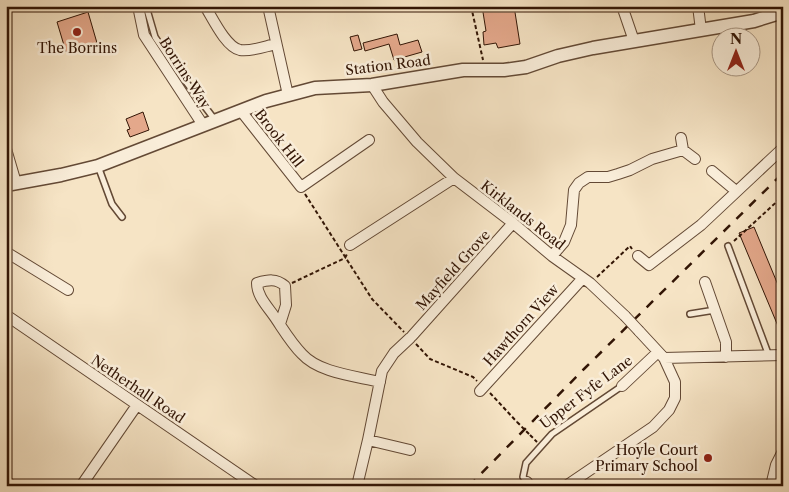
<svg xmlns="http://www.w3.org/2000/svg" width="789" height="492" font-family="'Libre Caslon Text',serif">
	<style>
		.building { fill: #e4a88b; stroke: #321505 }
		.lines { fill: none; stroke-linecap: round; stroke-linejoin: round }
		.service-casing { stroke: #634935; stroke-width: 8 }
		.minor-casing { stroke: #634935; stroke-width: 12 }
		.tertiary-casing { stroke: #634935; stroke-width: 15 }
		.path { stroke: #321505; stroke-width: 2; stroke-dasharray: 4 2.5; stroke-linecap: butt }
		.service { stroke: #f9edd9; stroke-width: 5 }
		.minor { stroke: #f9edd9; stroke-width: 10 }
		.tertiary { stroke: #f9edd9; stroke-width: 12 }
		.rail { stroke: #321505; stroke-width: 2.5; stroke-dasharray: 9 9; stroke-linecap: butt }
		.minor-bridge-casing { stroke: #634935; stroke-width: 12; stroke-linecap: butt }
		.path-bridge { stroke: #321505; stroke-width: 2; stroke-dasharray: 4 2.5; stroke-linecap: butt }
		.minor-bridge { stroke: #f9edd9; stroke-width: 10 }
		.poi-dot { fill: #8f2418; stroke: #f9edd9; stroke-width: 2 }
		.labels { text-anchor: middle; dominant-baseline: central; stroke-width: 5; stroke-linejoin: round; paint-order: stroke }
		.poi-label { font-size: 14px; fill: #321505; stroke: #f9edd9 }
		.street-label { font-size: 14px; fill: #321505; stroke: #f9edd9 }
	</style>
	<rect width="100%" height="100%" fill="#f6e4c5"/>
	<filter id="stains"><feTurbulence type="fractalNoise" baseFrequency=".004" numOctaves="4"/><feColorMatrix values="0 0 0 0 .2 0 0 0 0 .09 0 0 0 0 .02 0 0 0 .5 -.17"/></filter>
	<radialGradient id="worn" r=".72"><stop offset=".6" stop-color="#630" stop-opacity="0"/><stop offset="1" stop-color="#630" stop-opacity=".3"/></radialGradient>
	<path class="building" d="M482 6H514L520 44 498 48 496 43 484 45 483 32 486 31Z
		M88 12 97 43 66 52 57 22Z
		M397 34 400 45 418 40 422 52 394 60 389 44 365 51 363 43Z
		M358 35 362 49 354 51 350 37Z
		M143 112 149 130 130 137 127 130 130 129 126 119Z
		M754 227 783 297V338L739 233Z"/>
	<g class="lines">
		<defs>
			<path id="service" d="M146 6 155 37 180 74 215 120
				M98 166 112 204 122 217
				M728 246 769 356
				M690 314 715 310
				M527 482 523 477 526 463 552 434 622 386"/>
			<path id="minor" d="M138 6 144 35 203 125
				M205 6C213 19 226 47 240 50 251 52 266 46 276 44
				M268 6 288 95
				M622 6 634 41
				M698 6 701 30
				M372 85 383 102 417 142 454 178 513 223 552 256 590 283 625 316
				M241 111 301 187 369 140
				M681 138 683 150 695 159
				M6 149 16 183
				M712 171 736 191
				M350 245 454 178
				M6 252 68 290
				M552 256 564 242 571 225 574 190 579 183 588 177H608L618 174 630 170 652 159 683 150
				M638 256 649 265 701 225 783 148
				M705 282 726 342V357
				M6 315 256 486
				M280 324 286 305 285 286C276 278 268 280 257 283 257 296 267 306 274 316 283 329 291 343 302 354 319 373 356 376 380 382
				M412 336 513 223
				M664 358 783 355
				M622 386 658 352
				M480 391 583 278
				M368 440 410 450
				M6 480 11 486
				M527 482 529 486
				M81 486 137 405
				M357 486 368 440 382 371 394 353 410 338
				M566 486 653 427 669 410 675 398V382L664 358 639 331
				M771 486 776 465 783 451"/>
			<path id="tertiary" d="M6 185 61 175 98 166 266 101 315 88 372 85 463 70H504L526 67 558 56 593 48 754 21 783 12"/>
		</defs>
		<use href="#service" class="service-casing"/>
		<use href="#minor" class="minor-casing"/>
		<use href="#tertiary" class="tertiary-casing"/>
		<path class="path" d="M471 6 483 60
			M305 194 372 299 404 332
			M734 241 783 196
			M597 277 630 246 632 249
			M292 283 345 258 347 254
			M416 344 430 359 473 377 477 381
			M490 393 517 422
			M530 435 537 442"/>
		<use href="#service" class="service"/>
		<use href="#minor" class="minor"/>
		<use href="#tertiary" class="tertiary"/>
		<path class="rail" d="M469 486 585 368 783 173"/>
		<defs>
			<path id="minor-bridge" d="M625 316 639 331"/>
		</defs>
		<use href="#minor-bridge" class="minor-bridge-casing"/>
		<path class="path-bridge" d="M517 422 530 435"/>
		<use href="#minor-bridge" class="minor-bridge"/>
	</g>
	<g class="poi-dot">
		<circle cx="77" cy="32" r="5"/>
		<circle cx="708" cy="458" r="5"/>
	</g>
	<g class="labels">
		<g class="poi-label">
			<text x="77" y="48">The Borrins</text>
			<text x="698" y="450" text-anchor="end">Hoyle Court<tspan x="698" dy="16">Primary School</tspan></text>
		</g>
		<g class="street-label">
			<text transform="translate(388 65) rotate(-7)">Station Road</text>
			<text transform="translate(185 73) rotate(57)">Borrins Way</text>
			<text transform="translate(279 138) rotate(52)">Brook Hill</text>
			<text transform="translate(523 215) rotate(38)">Kirklands Road</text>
			<text transform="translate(453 270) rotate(-48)">Mayfield Grove</text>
			<text transform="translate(521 325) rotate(-48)">Hawthorn View</text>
			<text transform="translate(138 389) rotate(34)">Netherhall Road</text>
			<text transform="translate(586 392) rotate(-37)">Upper Fyfe Lane</text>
		</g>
	</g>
	<rect width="789" height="492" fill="none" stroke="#f6e4c5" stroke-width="25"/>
	<rect x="8" y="8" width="774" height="477" fill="none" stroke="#321505" stroke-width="2.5"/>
	<rect x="12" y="12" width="764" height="467" fill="none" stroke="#321505"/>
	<g transform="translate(736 52)"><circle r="24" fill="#f9edd9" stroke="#a99784"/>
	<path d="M0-4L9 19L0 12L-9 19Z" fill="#8f2418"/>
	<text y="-8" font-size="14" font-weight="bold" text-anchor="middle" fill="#321505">N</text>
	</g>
	<rect width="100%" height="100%" filter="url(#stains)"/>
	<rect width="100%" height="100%" fill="url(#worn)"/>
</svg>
